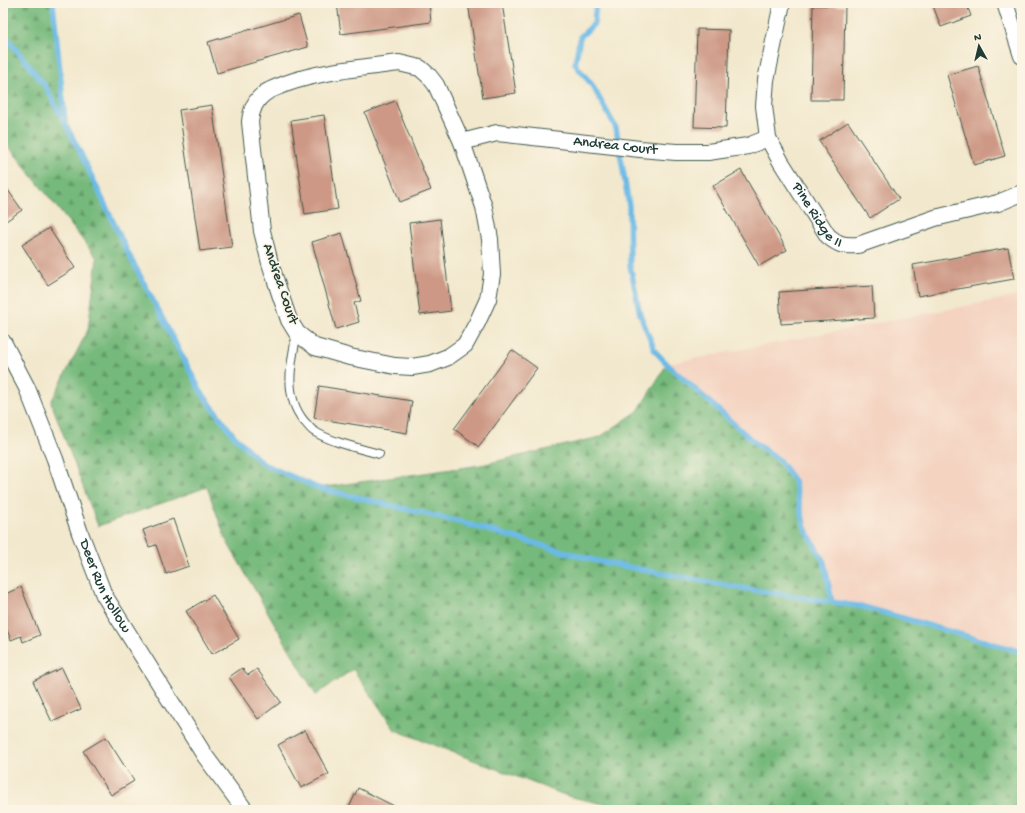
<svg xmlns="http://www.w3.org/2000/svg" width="1025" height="813" font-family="'Gochi Hand',sans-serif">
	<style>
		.built { fill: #f4d3c1 }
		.forest { fill: url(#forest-firs); stroke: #4a7b58 }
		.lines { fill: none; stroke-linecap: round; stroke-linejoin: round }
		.stream { stroke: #6bbae6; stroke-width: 5.5 }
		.building { fill: #cd9885 }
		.lane-casing { stroke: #3f574b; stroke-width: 10 }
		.street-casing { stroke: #3f574b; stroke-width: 18 }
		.lane { stroke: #fff; stroke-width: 8 }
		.street { stroke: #fff; stroke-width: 16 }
		.labels { text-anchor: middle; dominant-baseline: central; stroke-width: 3.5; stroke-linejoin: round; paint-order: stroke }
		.street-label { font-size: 15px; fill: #1f3d34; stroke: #fcf5e5 }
	</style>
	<defs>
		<pattern id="forest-firs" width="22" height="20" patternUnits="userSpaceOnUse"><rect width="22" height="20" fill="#76b97c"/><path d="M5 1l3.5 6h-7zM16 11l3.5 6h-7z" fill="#609866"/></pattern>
	</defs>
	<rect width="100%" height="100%" fill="#fcf5e5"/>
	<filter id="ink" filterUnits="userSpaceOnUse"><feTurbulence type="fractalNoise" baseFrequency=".025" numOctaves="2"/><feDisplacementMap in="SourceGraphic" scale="8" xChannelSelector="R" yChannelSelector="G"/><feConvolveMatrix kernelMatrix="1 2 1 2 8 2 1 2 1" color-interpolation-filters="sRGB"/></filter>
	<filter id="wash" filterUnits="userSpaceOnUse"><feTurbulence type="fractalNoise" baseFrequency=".012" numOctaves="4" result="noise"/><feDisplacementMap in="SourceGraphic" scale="16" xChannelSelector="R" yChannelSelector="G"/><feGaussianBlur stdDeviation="0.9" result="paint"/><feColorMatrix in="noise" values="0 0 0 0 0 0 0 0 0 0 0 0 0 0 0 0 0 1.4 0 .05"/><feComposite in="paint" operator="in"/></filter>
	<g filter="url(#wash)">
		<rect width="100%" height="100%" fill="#f2e8cd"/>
		<path class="built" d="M1022 295V652L864 607 832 602 824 562 805 528 794 482 779 460 754 442 667 364Z"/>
		<path class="forest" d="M3 3H53L66 124 127 251 201 392 234 436 263 464 318 488 481 465 600 437 638 411 667 364 754 442 779 460 794 481 805 528 824 562 832 602 864 607 1022 652V810H632L567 796 395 730 353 669 316 695 226 540 207 487 98 526 51 402 88 330 97 258 3 139Z"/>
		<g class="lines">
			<path class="stream" d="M53 3 65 120
				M596 3 594 24 580 37 575 64 592 85 616 128 629 206 630 265 640 314 655 351 667 364 754 442 779 460 794 481 805 528 824 562 832 602
				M3 33 46 87 79 150 127 251 201 392 234 436 263 464 318 488 460 522 597 561 735 587 864 607 1022 652"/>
		</g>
		<g id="blocks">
			<path class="building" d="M337 3H429L431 22 341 34Z
				M468 3H502L516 93 483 98Z
				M932 3H966L971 16 941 27Z
				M813 5 845 6 843 100H811Z
				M299 15 308 47 217 73 208 42Z
				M697 29 729 30 726 128 694 127Z
				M978 66 1005 156 974 165 947 75Z
				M395 101 431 190 400 202 365 113Z
				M212 105 232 247 200 251 179 110Z
				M324 115 338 209 305 214 291 120Z
				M848 122 899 199 870 218 819 141Z
				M741 170 787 250 759 266 713 186Z
				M3 183 22 210 3 223Z
				M440 219 451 311 420 315 409 223Z
				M49 228 75 268 48 285 22 245Z
				M342 233 361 301 354 303 359 322 336 329 312 242Z
				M1008 248 1014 279 918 296 913 265Z
				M872 286 874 318 781 324 779 292Z
				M512 350 537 368 479 447 454 429Z
				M319 386 412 401 407 433 314 418Z
				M173 519 189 566 166 574 156 545 149 547 143 530Z
				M21 587 40 635 23 642 21 636 11 640 3 620V595Z
				M213 595 239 639 212 654 186 611Z
				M62 668 81 709 52 722 33 681Z
				M242 668 248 675 257 669 281 702 258 719 229 677Z
				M305 730 329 774 301 788 278 745Z
				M106 737 134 781 111 795 83 751Z
				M358 788 402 810H348Z"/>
		</g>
	</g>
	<g filter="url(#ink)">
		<use href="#blocks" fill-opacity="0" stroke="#3f574b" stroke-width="1"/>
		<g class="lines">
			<defs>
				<path id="lane" d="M297 333C291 362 283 396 304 421 308 425 311 430 315 432 334 443 358 448 379 454"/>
				<g id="street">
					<path id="s1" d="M782 3 766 80 764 106 768 138 781 162 828 236C839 245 843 246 858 245L935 218 998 203 1022 193"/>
					<path d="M1005 3 1022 56"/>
					<path d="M399 63 420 68 429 76 436 85 462 142 484 207 490 239 492 274 488 299 477 323 465 345 448 357 430 364 412 367 395 366 350 357 315 347 297 333 289 320 280 294 270 263 262 231 250 122C251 110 255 100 265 93 271 89 278 87 285 84 321 71 361 68 399 63Z"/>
					<path id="s2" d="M462 142 497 133 640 149 676 152H708L748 146 768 138"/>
					<path id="s3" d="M3 342 27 388 55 459 80 533 104 595 205 756 245 810"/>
				</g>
			</defs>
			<use href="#lane" class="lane-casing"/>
			<use href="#street" class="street-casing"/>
			<use href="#lane" class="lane"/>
			<use href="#street" class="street"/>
		</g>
	</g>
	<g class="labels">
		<g class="street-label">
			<text stroke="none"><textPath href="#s2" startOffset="155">Andrea Court</textPath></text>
			<text stroke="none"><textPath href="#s1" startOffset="229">Pine Ridge II</textPath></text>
			<text transform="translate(280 284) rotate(71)">Andrea Court</text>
			<text stroke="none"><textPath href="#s3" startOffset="265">Deer Run Hollow</textPath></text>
		</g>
	</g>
	<rect width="1025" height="813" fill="none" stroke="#fcf5e5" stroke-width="16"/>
	<g transform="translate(979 46) rotate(352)" stroke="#fcf5e5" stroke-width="3" paint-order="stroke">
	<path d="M0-3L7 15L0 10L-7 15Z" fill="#1f3d34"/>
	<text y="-6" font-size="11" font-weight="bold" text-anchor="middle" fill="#1f3d34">N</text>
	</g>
</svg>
